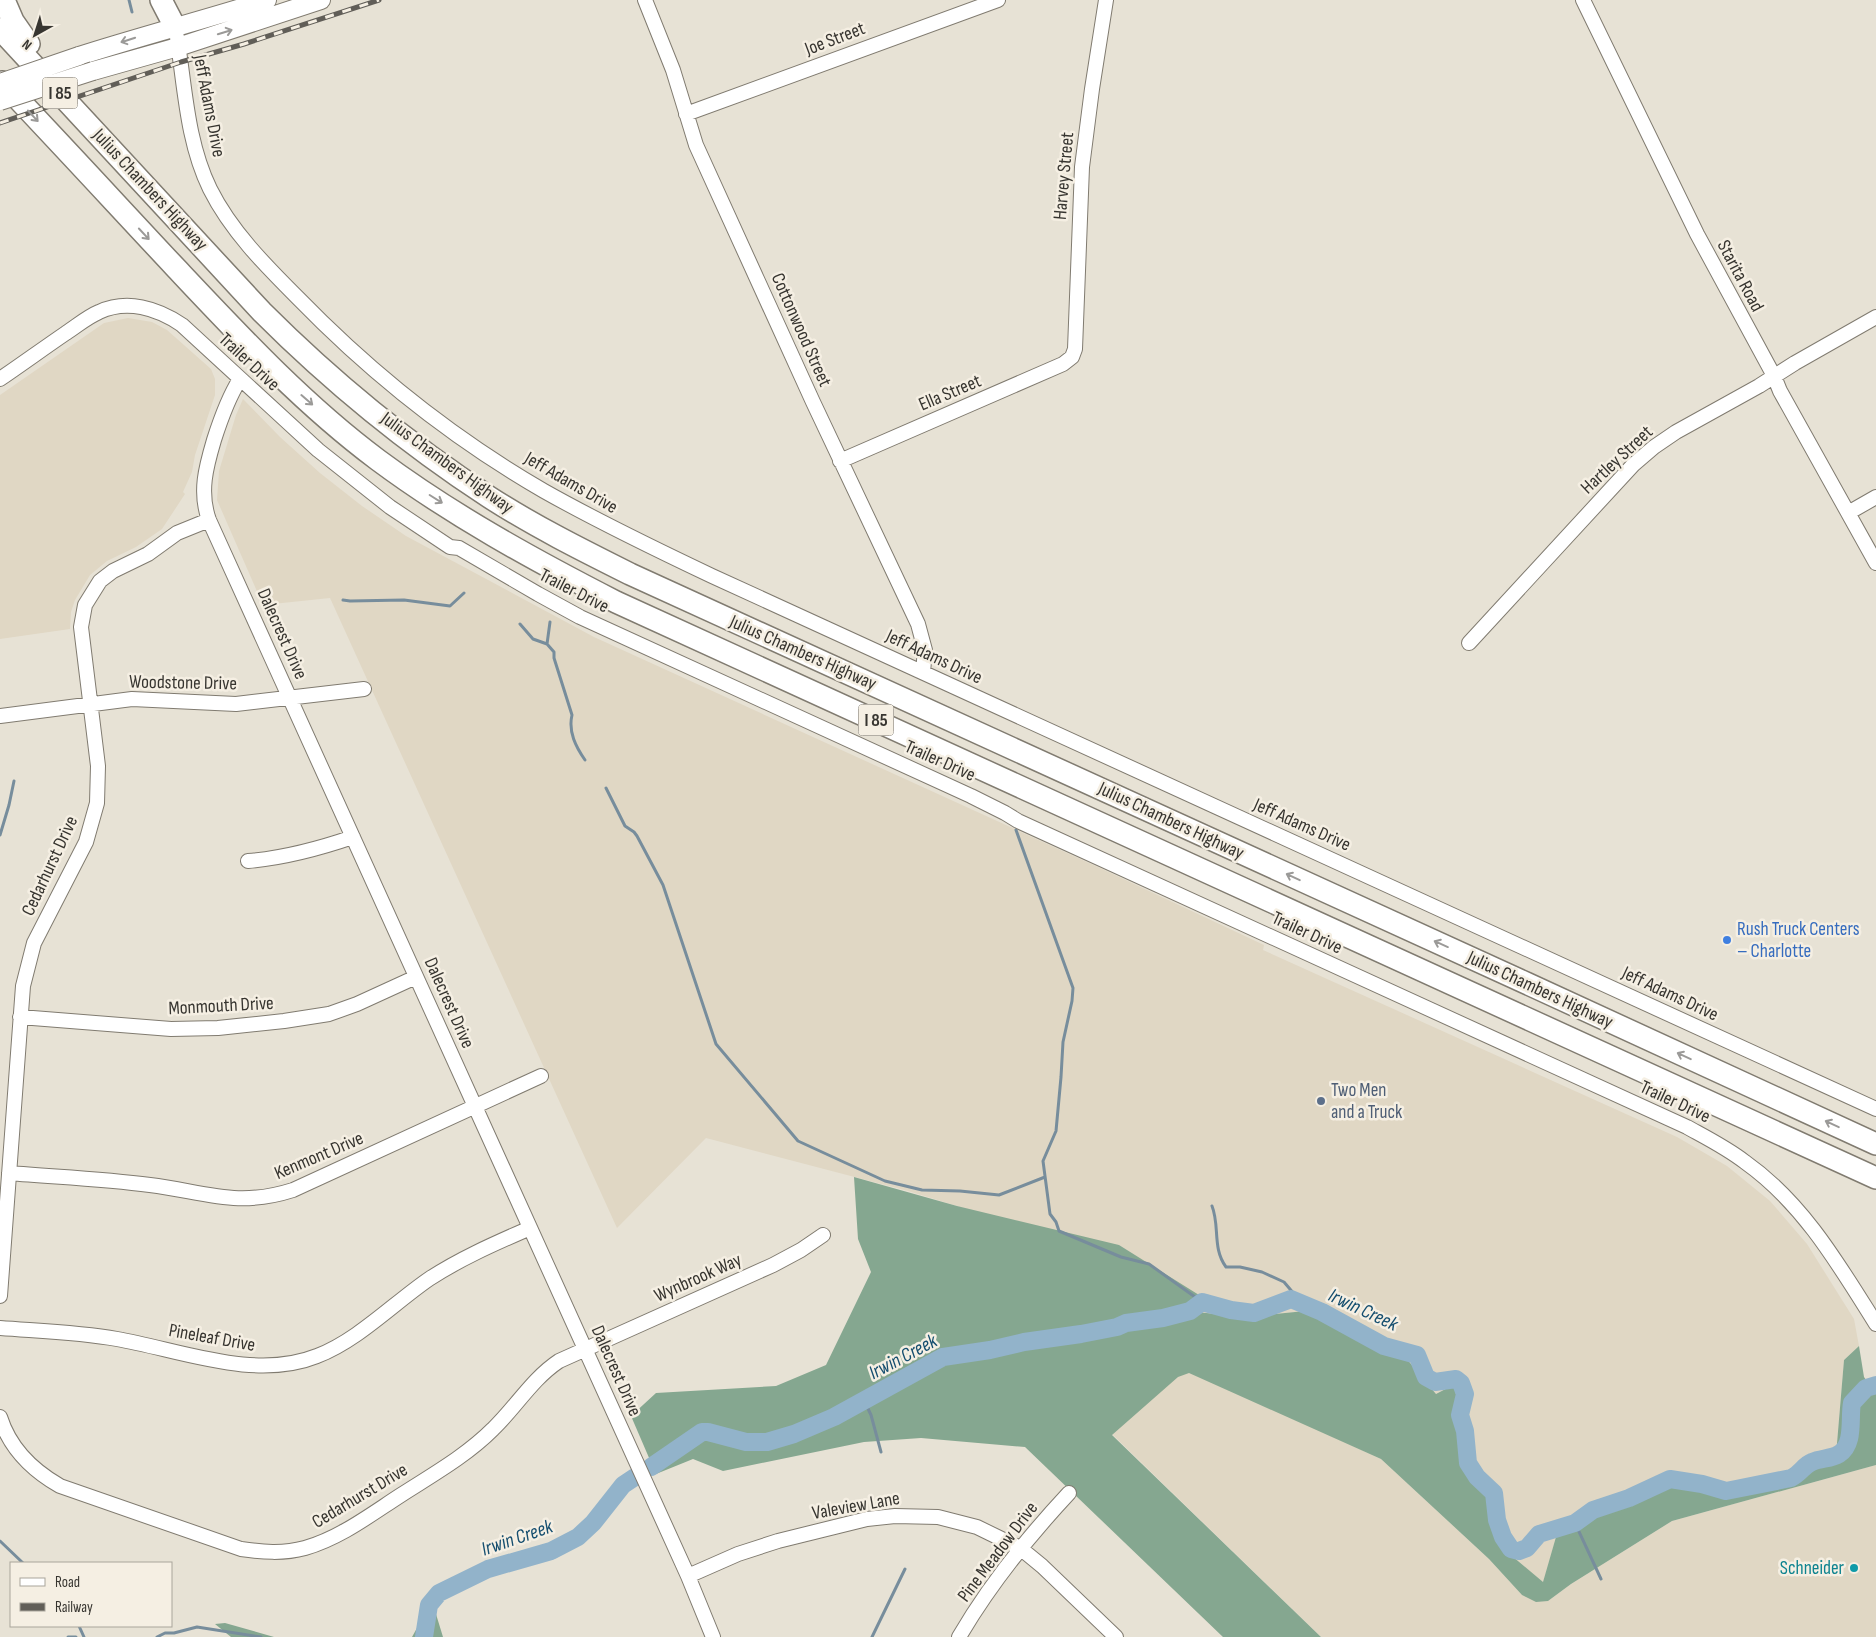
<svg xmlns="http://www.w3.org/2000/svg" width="1876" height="1637" font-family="'Sofia Sans Condensed',sans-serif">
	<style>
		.built { fill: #e0d7c4 }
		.forest { fill: #85a790 }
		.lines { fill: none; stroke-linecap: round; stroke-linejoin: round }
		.stream { stroke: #778d9c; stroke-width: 3 }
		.river { stroke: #92b3ca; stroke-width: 18 }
		.minor-casing { stroke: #807b70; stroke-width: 16 }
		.major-casing { stroke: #807b70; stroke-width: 20 }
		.highway-casing { stroke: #807b70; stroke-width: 24 }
		.minor { stroke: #fff; stroke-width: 14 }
		.major { stroke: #fff; stroke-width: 18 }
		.highway { stroke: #fff; stroke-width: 21 }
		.rail-casing { stroke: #615e58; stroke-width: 5 }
		.rail { stroke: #f5efe3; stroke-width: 3; stroke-dasharray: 9; stroke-linecap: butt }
		.major-bridge-casing { stroke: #807b70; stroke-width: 20; stroke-linecap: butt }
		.major-bridge { stroke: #fff; stroke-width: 18 }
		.oneway { stroke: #9b9a98 }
		.shop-dot { fill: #3f7fe0; stroke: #f5efe3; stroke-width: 2 }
		.service-dot { fill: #5c6f8a; stroke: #f5efe3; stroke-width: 2 }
		.culture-dot { fill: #0f9aa8; stroke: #f5efe3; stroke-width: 2 }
		.labels { text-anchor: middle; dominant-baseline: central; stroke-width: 5; stroke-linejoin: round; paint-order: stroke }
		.shield { fill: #f5efe3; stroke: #706d66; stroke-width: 1 }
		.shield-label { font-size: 18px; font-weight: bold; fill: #373530 }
		.street-label { font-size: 19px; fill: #373530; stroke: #f5efe3 }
		.shop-label { font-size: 19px; fill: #366cbe; stroke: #f5efe3; text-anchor: start }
		.service-label { font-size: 19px; fill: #4e5e75; stroke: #f5efe3; text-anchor: start }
		.culture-label { font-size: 19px; fill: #0d838f; stroke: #f5efe3; text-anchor: end }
		.water-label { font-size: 20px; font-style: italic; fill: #154e6f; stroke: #f5efe3 }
	</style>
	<rect width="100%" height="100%" fill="#e7e2d5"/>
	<path class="built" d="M128 318 152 322 167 330 211 369 215 379V395L195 455 192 472 183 492 185 494 162 529 136 547 107 561 90 575 75 600 71 612 70 629 0 639V395L104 323Z
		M243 399 280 437 320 473 362 506 406 536 594 637 1100 868 1264 945 1263 950 1677 1137 1727 1166 1770 1201 1807 1244 1854 1319 1859 1346 1844 1360 1836 1455 1809 1461 1785 1481 1730 1489 1682 1479 1634 1492 1579 1524 1558 1530 1543 1583 1506 1551 1495 1495 1472 1480 1462 1458 1455 1384 1436 1394 1406 1358 1305 1311 1247 1317 1196 1312 1207 1300 957 1206 908 1191 706 1138 617 1228 330 598 263 605 217 500 219 471 236 415Z
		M1146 1351 1381 1459 1489 1559 1522 1595 1548 1601 1571 1584 1672 1521 1876 1465V1637H1321L1080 1403Z"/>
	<path class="forest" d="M854 1177 957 1206 1119 1245 1207 1300 1196 1312 1247 1317 1305 1311 1406 1358 1436 1394 1455 1384 1462 1458 1472 1480 1495 1495 1506 1551 1543 1582 1558 1530 1579 1524 1634 1492 1682 1479 1730 1489 1785 1481 1809 1461 1836 1455 1844 1360 1859 1346 1864 1377 1876 1394V1465L1672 1521 1571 1584 1548 1601 1536 1602 1522 1595 1489 1559 1381 1459 1189 1373 1178 1377 1112 1435 1321 1637H1223L1025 1447 921 1438 864 1442 723 1471 693 1459 656 1474 631 1416 656 1393 776 1386 826 1365 871 1272 858 1239Z
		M432 1601 443 1637H412Z
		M225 1623 274 1637H231L215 1624Z"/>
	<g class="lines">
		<path class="stream" d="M129 0 132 12
			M343 600 350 601 404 600 450 606 464 593
			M520 624 533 639 547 644 554 652V658L572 715C568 732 576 747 585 760
			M547 644 550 622
			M606 788 625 826 634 832 637 836 663 885 716 1044 798 1141 885 1181 922 1190 960 1191 999 1195 1045 1177
			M1016 830 1073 988 1072 1001 1063 1042 1061 1077 1056 1131 1043 1161 1050 1214 1056 1222 1059 1231 1121 1257 1149 1264 1202 1302
			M0 835 9 805 14 781
			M1212 1206C1220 1226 1212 1248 1226 1267H1240L1262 1272 1284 1282 1295 1295 1291 1299
			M864 1400 871 1415 881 1452
			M1575 1523 1601 1579
			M0 1541 23 1563
			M79 1626 84 1637
			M68 1637H76
			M157 1637 165 1633H174L197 1627 261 1637
			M872 1637 905 1569"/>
		<path class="river" d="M651 1467 702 1432H708L746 1442H767L794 1434 834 1417 943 1357 990 1350 1024 1342 1081 1334 1117 1327 1126 1323 1163 1318 1190 1311 1202 1302 1231 1310 1254 1313 1291 1299 1322 1312 1384 1346 1417 1355 1426 1377 1435 1382 1456 1379 1461 1383 1465 1394 1460 1415 1465 1431 1468 1463 1477 1477 1494 1493 1497 1520 1503 1537 1511 1549 1519 1551 1527 1548 1539 1534 1575 1523 1593 1510 1629 1498 1670 1479 1702 1484 1726 1491 1791 1478C1801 1473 1804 1465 1812 1462 1821 1458 1831 1459 1839 1454 1855 1444 1849 1418 1852 1403L1866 1388 1876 1385
			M424 1637 429 1605 439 1593 488 1569 551 1551 578 1537 593 1523 623 1485 635 1477"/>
		<defs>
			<path id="minor" d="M645 0 673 70 696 145 813 402 918 624 925 650 923 672
				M1583 0 1697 234 1774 376 1780 391 1876 563
				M177 37C185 88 187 142 210 189 231 231 265 265 298 298 370 372 454 439 544 491 599 522 655 549 712 576L1876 1109
				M686 114 998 0
				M0 379C22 364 44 348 66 333 77 326 87 317 99 312 127 299 157 308 182 325L318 450 390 507 450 547 459 548 538 594 580 617 971 796 1005 813 1018 821 1687 1127C1707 1138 1727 1148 1745 1162 1803 1203 1839 1265 1876 1324
				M240 379C228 398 221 418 214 440 206 467 199 492 209 520L688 1576 713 1637
				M840 461 1063 364 1072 357 1075 349 1082 167 1092 89 1106 0
				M1848 513 1876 497
				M1469 643 1633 465 1654 447 1676 432 1759 386 1795 363 1876 317
				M0 716 132 699 236 704 364 689
				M248 861C285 858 318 849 353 837
				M20 1017 171 1029 218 1028 284 1021 329 1014 357 1004 416 977
				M9 1173C56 1177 103 1179 150 1185 205 1192 237 1208 293 1190L541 1076
				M0 1296 23 986 34 943 86 842 97 803 98 766 81 627 85 605 100 581 113 571 148 554 177 533 209 520
				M0 1328C39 1331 78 1332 117 1339 180 1350 255 1381 317 1356 357 1341 394 1303 429 1279 461 1258 496 1243 530 1228
				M0 1417C10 1449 32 1470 60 1486L241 1549C262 1552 283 1554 305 1548 340 1538 370 1515 401 1495 432 1475 466 1456 493 1429 516 1407 532 1379 559 1361L773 1265 801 1250 823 1235
				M688 1576 738 1554 778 1541 867 1519 895 1516 938 1517 977 1527 1020 1548 1042 1566 1116 1637
				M959 1637C990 1584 1028 1537 1069 1493"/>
			<path id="major" d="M79 56C141 36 204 20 267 0
				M93 71 178 47 321 0"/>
			<path id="highway" d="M4 0 13 21 29 44
				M161 0 175 27
				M0 29 262 312C331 381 408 444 489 497 534 526 582 550 630 574L1526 983 1876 1144
				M2 82C60 143 117 205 175 267 239 335 303 404 378 460 452 515 534 560 616 602L1876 1178"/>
		</defs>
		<use href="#minor" class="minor-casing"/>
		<use href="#major" class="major-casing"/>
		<use href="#highway" class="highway-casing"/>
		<use href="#minor" class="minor"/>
		<use href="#major" class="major"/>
		<use href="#highway" class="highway"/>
		<defs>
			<path id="rail" d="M0 123 181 62 244 44 379 0"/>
		</defs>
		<use href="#rail" class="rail-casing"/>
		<use href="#rail" class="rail"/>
		<defs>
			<path id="major-bridge" d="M0 83 79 56
				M0 101 93 71"/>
		</defs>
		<use href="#major-bridge" class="major-bridge-casing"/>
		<use href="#major-bridge" class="major-bridge"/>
	</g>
	<defs><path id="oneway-shaft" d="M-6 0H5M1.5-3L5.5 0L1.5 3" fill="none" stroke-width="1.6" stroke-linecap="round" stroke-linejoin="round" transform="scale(1.25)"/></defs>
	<g class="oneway">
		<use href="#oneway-shaft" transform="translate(225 32) rotate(-17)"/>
		<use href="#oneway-shaft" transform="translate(128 40) rotate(162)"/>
		<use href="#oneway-shaft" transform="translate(33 116) rotate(47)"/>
		<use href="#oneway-shaft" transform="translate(144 234) rotate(47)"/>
		<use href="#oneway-shaft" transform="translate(307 400) rotate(41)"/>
		<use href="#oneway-shaft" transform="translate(436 499) rotate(32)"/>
		<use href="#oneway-shaft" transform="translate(1293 877) rotate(-155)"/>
		<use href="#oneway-shaft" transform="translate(1441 944) rotate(-156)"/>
		<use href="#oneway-shaft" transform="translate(1684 1056) rotate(-155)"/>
		<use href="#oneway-shaft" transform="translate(1832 1124) rotate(-155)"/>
	</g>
	<circle class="shop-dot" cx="1727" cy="940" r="5"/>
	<circle class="service-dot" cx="1321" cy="1101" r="5"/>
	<circle class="culture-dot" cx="1854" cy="1568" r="5"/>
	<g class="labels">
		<g class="shield">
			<rect x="42.5" y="77.5" width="35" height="31" rx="4"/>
			<rect x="858.5" y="704.5" width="35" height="31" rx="4"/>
		</g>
		<g class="shield-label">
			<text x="60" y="93">I 85</text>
			<text x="876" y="720">I 85</text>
		</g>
		<g class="street-label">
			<text transform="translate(835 39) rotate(-21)">Joe Street</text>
			<text transform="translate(209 106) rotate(79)">Jeff Adams Drive</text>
			<text transform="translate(1064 176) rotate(-85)">Harvey Street</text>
			<text transform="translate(150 190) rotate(47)">Julius Chambers Highway</text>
			<text transform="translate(1740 276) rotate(62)">Starita Road</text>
			<text transform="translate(801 330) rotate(66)">Cottonwood Street</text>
			<text transform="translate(249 362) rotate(43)">Trailer Drive</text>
			<text transform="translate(950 393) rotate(-23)">Ella Street</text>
			<text transform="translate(1617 460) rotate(-43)">Hartley Street</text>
			<text transform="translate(447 463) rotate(36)">Julius Chambers Highway</text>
			<text transform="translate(571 483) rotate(30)">Jeff Adams Drive</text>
			<text transform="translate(574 591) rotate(27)">Trailer Drive</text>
			<text transform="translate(282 634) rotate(66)">Dalecrest Drive</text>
			<text transform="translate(803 653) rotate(24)">Julius Chambers Highway</text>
			<text transform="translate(934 657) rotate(25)">Jeff Adams Drive</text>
			<text transform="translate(183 683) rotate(1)">Woodstone Drive</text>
			<text transform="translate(940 761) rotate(24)">Trailer Drive</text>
			<text transform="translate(1171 821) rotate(25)">Julius Chambers Highway</text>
			<text transform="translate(1302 825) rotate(24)">Jeff Adams Drive</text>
			<text transform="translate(50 866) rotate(-65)">Cedarhurst Drive</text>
			<text transform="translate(1307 933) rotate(25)">Trailer Drive</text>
			<text transform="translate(1540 990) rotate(25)">Julius Chambers Highway</text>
			<text transform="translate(1670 994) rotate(25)">Jeff Adams Drive</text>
			<text transform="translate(449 1003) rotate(66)">Dalecrest Drive</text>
			<text transform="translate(221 1006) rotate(-3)">Monmouth Drive</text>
			<text transform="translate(1675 1102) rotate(25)">Trailer Drive</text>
			<text transform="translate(319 1156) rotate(-23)">Kenmont Drive</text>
			<text transform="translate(698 1278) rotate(-24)">Wynbrook Way</text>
			<text transform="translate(212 1338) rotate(10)">Pineleaf Drive</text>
			<text transform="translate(616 1371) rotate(66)">Dalecrest Drive</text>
			<text transform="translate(360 1496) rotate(-31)">Cedarhurst Drive</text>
			<text transform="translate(856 1506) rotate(-10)">Valeview Lane</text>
			<text transform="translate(998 1552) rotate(-53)">Pine Meadow Drive</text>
		</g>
		<g class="shop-label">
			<text x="1737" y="929">Rush Truck Centers<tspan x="1737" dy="22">– Charlotte</tspan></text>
		</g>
		<g class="service-label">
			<text x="1331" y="1090">Two Men<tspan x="1331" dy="22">and a Truck</tspan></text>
		</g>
		<g class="culture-label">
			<text x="1844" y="1568">Schneider</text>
		</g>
		<g class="water-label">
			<text transform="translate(1363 1310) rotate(25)">Irwin Creek</text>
			<text transform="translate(903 1357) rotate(-28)">Irwin Creek</text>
			<text transform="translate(517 1538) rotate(-19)">Irwin Creek</text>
		</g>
	</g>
	<rect x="10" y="1562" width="162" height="65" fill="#f5efe3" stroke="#a9a59b"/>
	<rect x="20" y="1578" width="25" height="8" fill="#ffffff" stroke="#a9a59b"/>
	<text x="55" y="1587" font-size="15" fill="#373530">Road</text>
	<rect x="20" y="1603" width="25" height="8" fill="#615e58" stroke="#a9a59b"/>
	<text x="55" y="1612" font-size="15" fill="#373530">Railway</text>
	<g transform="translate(35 35) rotate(219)" stroke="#f5efe3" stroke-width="4" paint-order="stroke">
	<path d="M0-4L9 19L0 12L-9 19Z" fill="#373530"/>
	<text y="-8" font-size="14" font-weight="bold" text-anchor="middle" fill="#373530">N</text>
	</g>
</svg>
